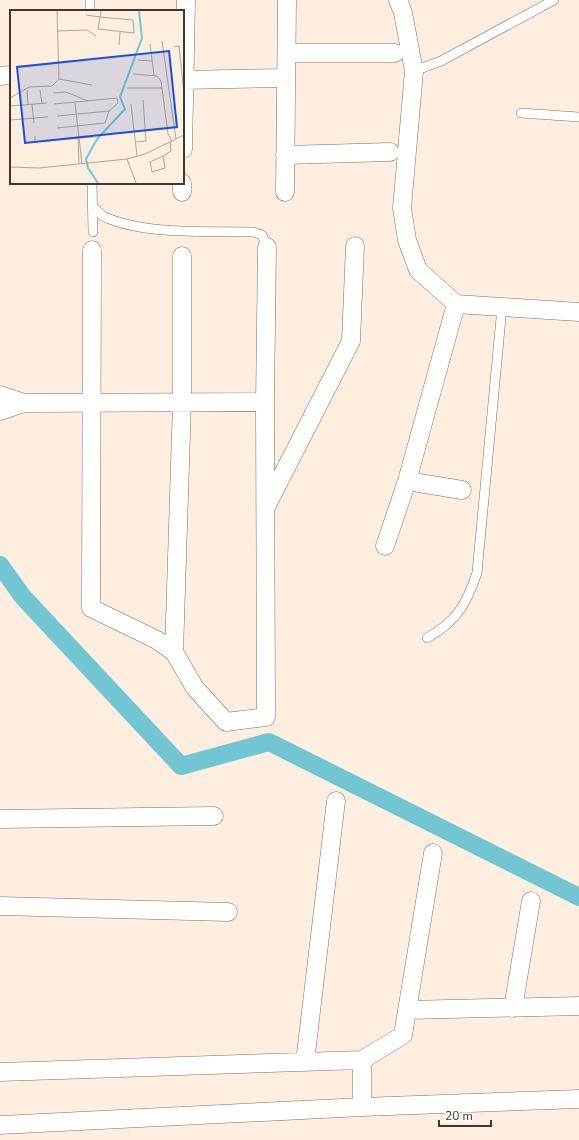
<svg xmlns="http://www.w3.org/2000/svg" width="579" height="1140" font-family="'Nunito Sans',sans-serif">
	<style>
		.lines { fill: none; stroke-linecap: round; stroke-linejoin: round }
		.canal { stroke: #72c6d3; stroke-width: 18 }
		.service-casing { stroke: #836d58; stroke-width: 10 }
		.minor-casing { stroke: #836d58; stroke-width: 19 }
		.service { stroke: #fff; stroke-width: 9 }
		.minor { stroke: #fff; stroke-width: 18 }
		.inset-river { fill: none; stroke: #72c6d3; stroke-width: 2 }
		.inset-road { fill: none; stroke: #b1a498; stroke-width: 1 }
		.view { fill: #1d4ed8; fill-opacity: 0.15; stroke: #1d4ed8; stroke-width: 2 }
		.inset-edge { fill: none; stroke: #40362d; stroke-width: 2 }
	</style>
	<rect width="100%" height="100%" fill="#fdeee0"/>
	<g class="lines">
		<path class="canal" d="M0 565 23 597 181 766 269 742 579 897"/>
		<defs>
			<path id="service" d="M90 0V11
				M414 71 441 61 554 0
				M521 113 579 117
				M92 183 93 232
				M93 207C97 211 102 216 107 218 148 235 209 231 253 232L262 235 267 247
				M427 638C457 621 466 605 477 573L502 307"/>
			<path id="minor" d="M398 0 403 13 414 71 402 208 407 240 418 270 456 304 579 312
				M287 53H395
				M0 76 11 75
				M183 80 286 78
				M183 149 186 0
				M285 155 390 152
				M182 192V183
				M285 192 287 0
				M92 250 91 608 157 640 174 652 195 688 226 722 266 717 265 402 267 247
				M0 395 24 403
				M0 411 24 403 265 402
				M407 481 462 490
				M267 505 351 341 355 246
				M385 546 407 481 456 304
				M174 652 182 402V256
				M0 819 214 816
				M0 906 228 912
				M513 1008 531 901
				M407 1010 579 1006
				M362 1060V1107
				M305 1062 336 801
				M0 1072 362 1060 403 1035 433 853
				M0 1125 362 1107 579 1099"/>
		</defs>
		<use href="#service" class="service-casing"/>
		<use href="#minor" class="minor-casing"/>
		<use href="#service" class="service"/>
		<use href="#minor" class="minor"/>
	</g>
	<g transform="translate(10 10)">
		<rect width="174" height="174" fill="#fdeee0"/>
		<path class="inset-river" d="M88 173 78 158 76 149 87 129 115 99 110 87 132 28 129 1"/>
		<path class="inset-road" d="M76 5 90 7 123 10 124 23 88 19 91 1M47 21 77 20 86 26M152 31 166 129M140 34 144 65M109 35 110 22M164 37 169 36 174 83M128 50 142 51M123 64 147 66 151 71 158 124 162 131M49 69 82 75M117 78H152M17 80 18 95M30 80 32 93M43 83 56 82 78 91M0 88 19 77 42 76 49 69 47 1M65 93 72 154M22 94 24 113M44 94 107 88 108 93 99 101 95 113 47 118M121 94 127 146M0 96 37 93M47 106 99 101M0 110 38 107M25 126V132L83 127M68 126 69 154M125 132 136 131 133 90M153 146 140 152 142 162 155 158 153 146 161 141 160 132M117 149 126 173M0 157 29 158 117 149 135 144 174 125"/>
		<path class="view" d="M159 41 167 117 15 133 7 57Z"/>
		<rect width="174" height="174" class="inset-edge"/>
	</g>
	<path d="M439 1120v6h52v-6" fill="none" stroke="#40362d" stroke-width="2"/>
	<text x="445" y="1120" font-size="12" fill="#40362d" stroke="#fefefe" stroke-width="3" paint-order="stroke">20 m</text>
</svg>
